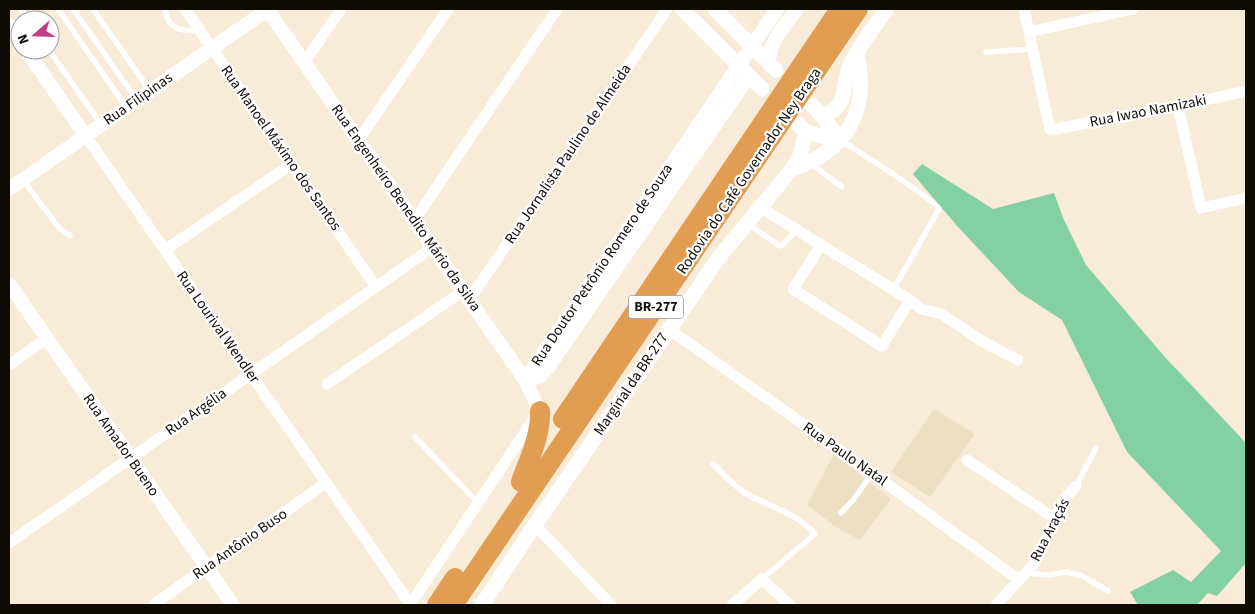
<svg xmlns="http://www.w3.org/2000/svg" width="1255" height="614" font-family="'Source Sans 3',sans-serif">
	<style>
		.built { fill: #eedfc4 }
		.green { fill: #83d1a2 }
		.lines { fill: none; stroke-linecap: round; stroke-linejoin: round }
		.service { stroke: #fff; stroke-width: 5.5 }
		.minor { stroke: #fff; stroke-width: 11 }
		.tertiary { stroke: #fff; stroke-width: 14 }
		.secondary { stroke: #fff; stroke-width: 15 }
		.motorway { stroke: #e19e52; stroke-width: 20 }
		.labels { text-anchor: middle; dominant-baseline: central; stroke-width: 4.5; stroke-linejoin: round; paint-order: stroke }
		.shield { fill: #fff; stroke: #575450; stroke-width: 1 }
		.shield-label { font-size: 14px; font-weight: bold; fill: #0f0b05 }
		.street-label { font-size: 15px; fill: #0f0b05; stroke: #fff }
	</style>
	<rect width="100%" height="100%" fill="#f8ebd7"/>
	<path class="built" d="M934 409 975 434 930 497 891 472Z
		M834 454 891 499 860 540 836 527 807 505Z"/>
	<path class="green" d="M922 164 993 209 1054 193 1064 220 1086 265 1164 356 1246 443V563L1217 596 1208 593 1197 605H1138L1130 592 1173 570 1191 582 1221 551 1127 452 1062 320 1019 292 958 227 913 174Z"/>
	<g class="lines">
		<path class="service" d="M21 9 29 20
			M58 9 126 107
			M73 9 136 99
			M93 9 150 91
			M165 9C168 31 181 31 200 31
			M49 50 101 124
			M986 52 1034 49
			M839 142 850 146C865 156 934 199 939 209L893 290
			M810 163 842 187
			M22 179 60 229 70 236
			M748 224 780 246 784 244 796 230
			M415 437 478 503
			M713 464C723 473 733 486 745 493 769 507 795 511 815 534L762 579
			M1076 486 1096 448
			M841 513 854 499 872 473
			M1026 573 1049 575 1067 572 1082 576 1108 591"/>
		<path class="minor" d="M185 9 376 287
			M1024 9 1050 130 1178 106 1246 91
			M1029 32 1133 9
			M304 63 341 9
			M1178 106 1201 208 1246 198
			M85 135 411 605
			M358 141 448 9
			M760 207 910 300 921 309 942 314 980 340 1018 360
			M414 221 557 9
			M821 245 793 289 882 346 910 300
			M165 250 292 164
			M469 300 667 9
			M669 329 872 473 1019 580
			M9 365 47 338
			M327 384 463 291
			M967 460 1054 518
			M535 525 611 605
			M9 543 433 247
			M153 605 326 483
			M410 605 537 414
			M732 605 762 579 790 605
			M996 605 1034 564 1064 499 1076 486"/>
		<path class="tertiary" d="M267 9 525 380 540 411
			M9 25 20 42
			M26 50 85 135
			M769 62C769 40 785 26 797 9
			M9 189 267 10
			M9 284 233 605
			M525 380 777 9
			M525 380 539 377 547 369 749 76"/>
		<path class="secondary" d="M682 9 762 89
			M715 9 776 70
			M811 104 822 116 834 132
			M822 116C852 105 840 86 850 65 859 47 875 25 887 9
			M797 123 806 132 830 138
			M792 169C847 151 870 111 857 55
			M482 605 535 525 720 256 792 169 800 156 806 132"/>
		<path class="motorway" d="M563 419 840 9
			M521 482C529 459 541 436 540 411
			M437 605 455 578
			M453 605 858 9"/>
	</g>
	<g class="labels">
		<rect class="shield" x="628.5" y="295.5" width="55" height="23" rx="4"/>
		<g class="shield-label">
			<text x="656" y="307">BR-277</text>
		</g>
		<g class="street-label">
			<text transform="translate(138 99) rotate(-35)">Rua Filipinas</text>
			<text transform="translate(1148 111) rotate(-11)">Rua Iwao Namizaki</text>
			<text transform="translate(281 148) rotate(55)">Rua Manoel Máximo dos Santos</text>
			<text transform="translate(568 154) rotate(-56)">Rua Jornalista Paulino de Almeida</text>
			<text transform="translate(749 171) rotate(-56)">Rodovia do Café Governador Ney Braga</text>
			<text transform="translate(406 208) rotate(55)">Rua Engenheiro Benedito Mário da Silva</text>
			<text transform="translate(602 265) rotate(-56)">Rua Doutor Petrônio Romero de Souza</text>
			<text transform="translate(218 327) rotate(55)">Rua Lourival Wendler</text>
			<text transform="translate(631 384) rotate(-56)">Marginal da BR-277</text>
			<text transform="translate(196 412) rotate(-35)">Rua Argélia</text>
			<text transform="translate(121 445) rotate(55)">Rua Amador Bueno</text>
			<text transform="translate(845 454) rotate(35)">Rua Paulo Natal</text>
			<text transform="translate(1050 530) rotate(-63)">Rua Araçás</text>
			<text transform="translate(240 544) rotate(-35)">Rua Antônio Buso</text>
		</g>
	</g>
	<rect width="1255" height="614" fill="none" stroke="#0f0b05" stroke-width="20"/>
	<g transform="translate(35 35) rotate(250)"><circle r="24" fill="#ffffff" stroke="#9f9d9b"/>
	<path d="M0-4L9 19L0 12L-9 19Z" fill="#c03e85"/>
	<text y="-8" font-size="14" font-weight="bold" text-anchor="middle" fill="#0f0b05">N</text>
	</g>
</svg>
